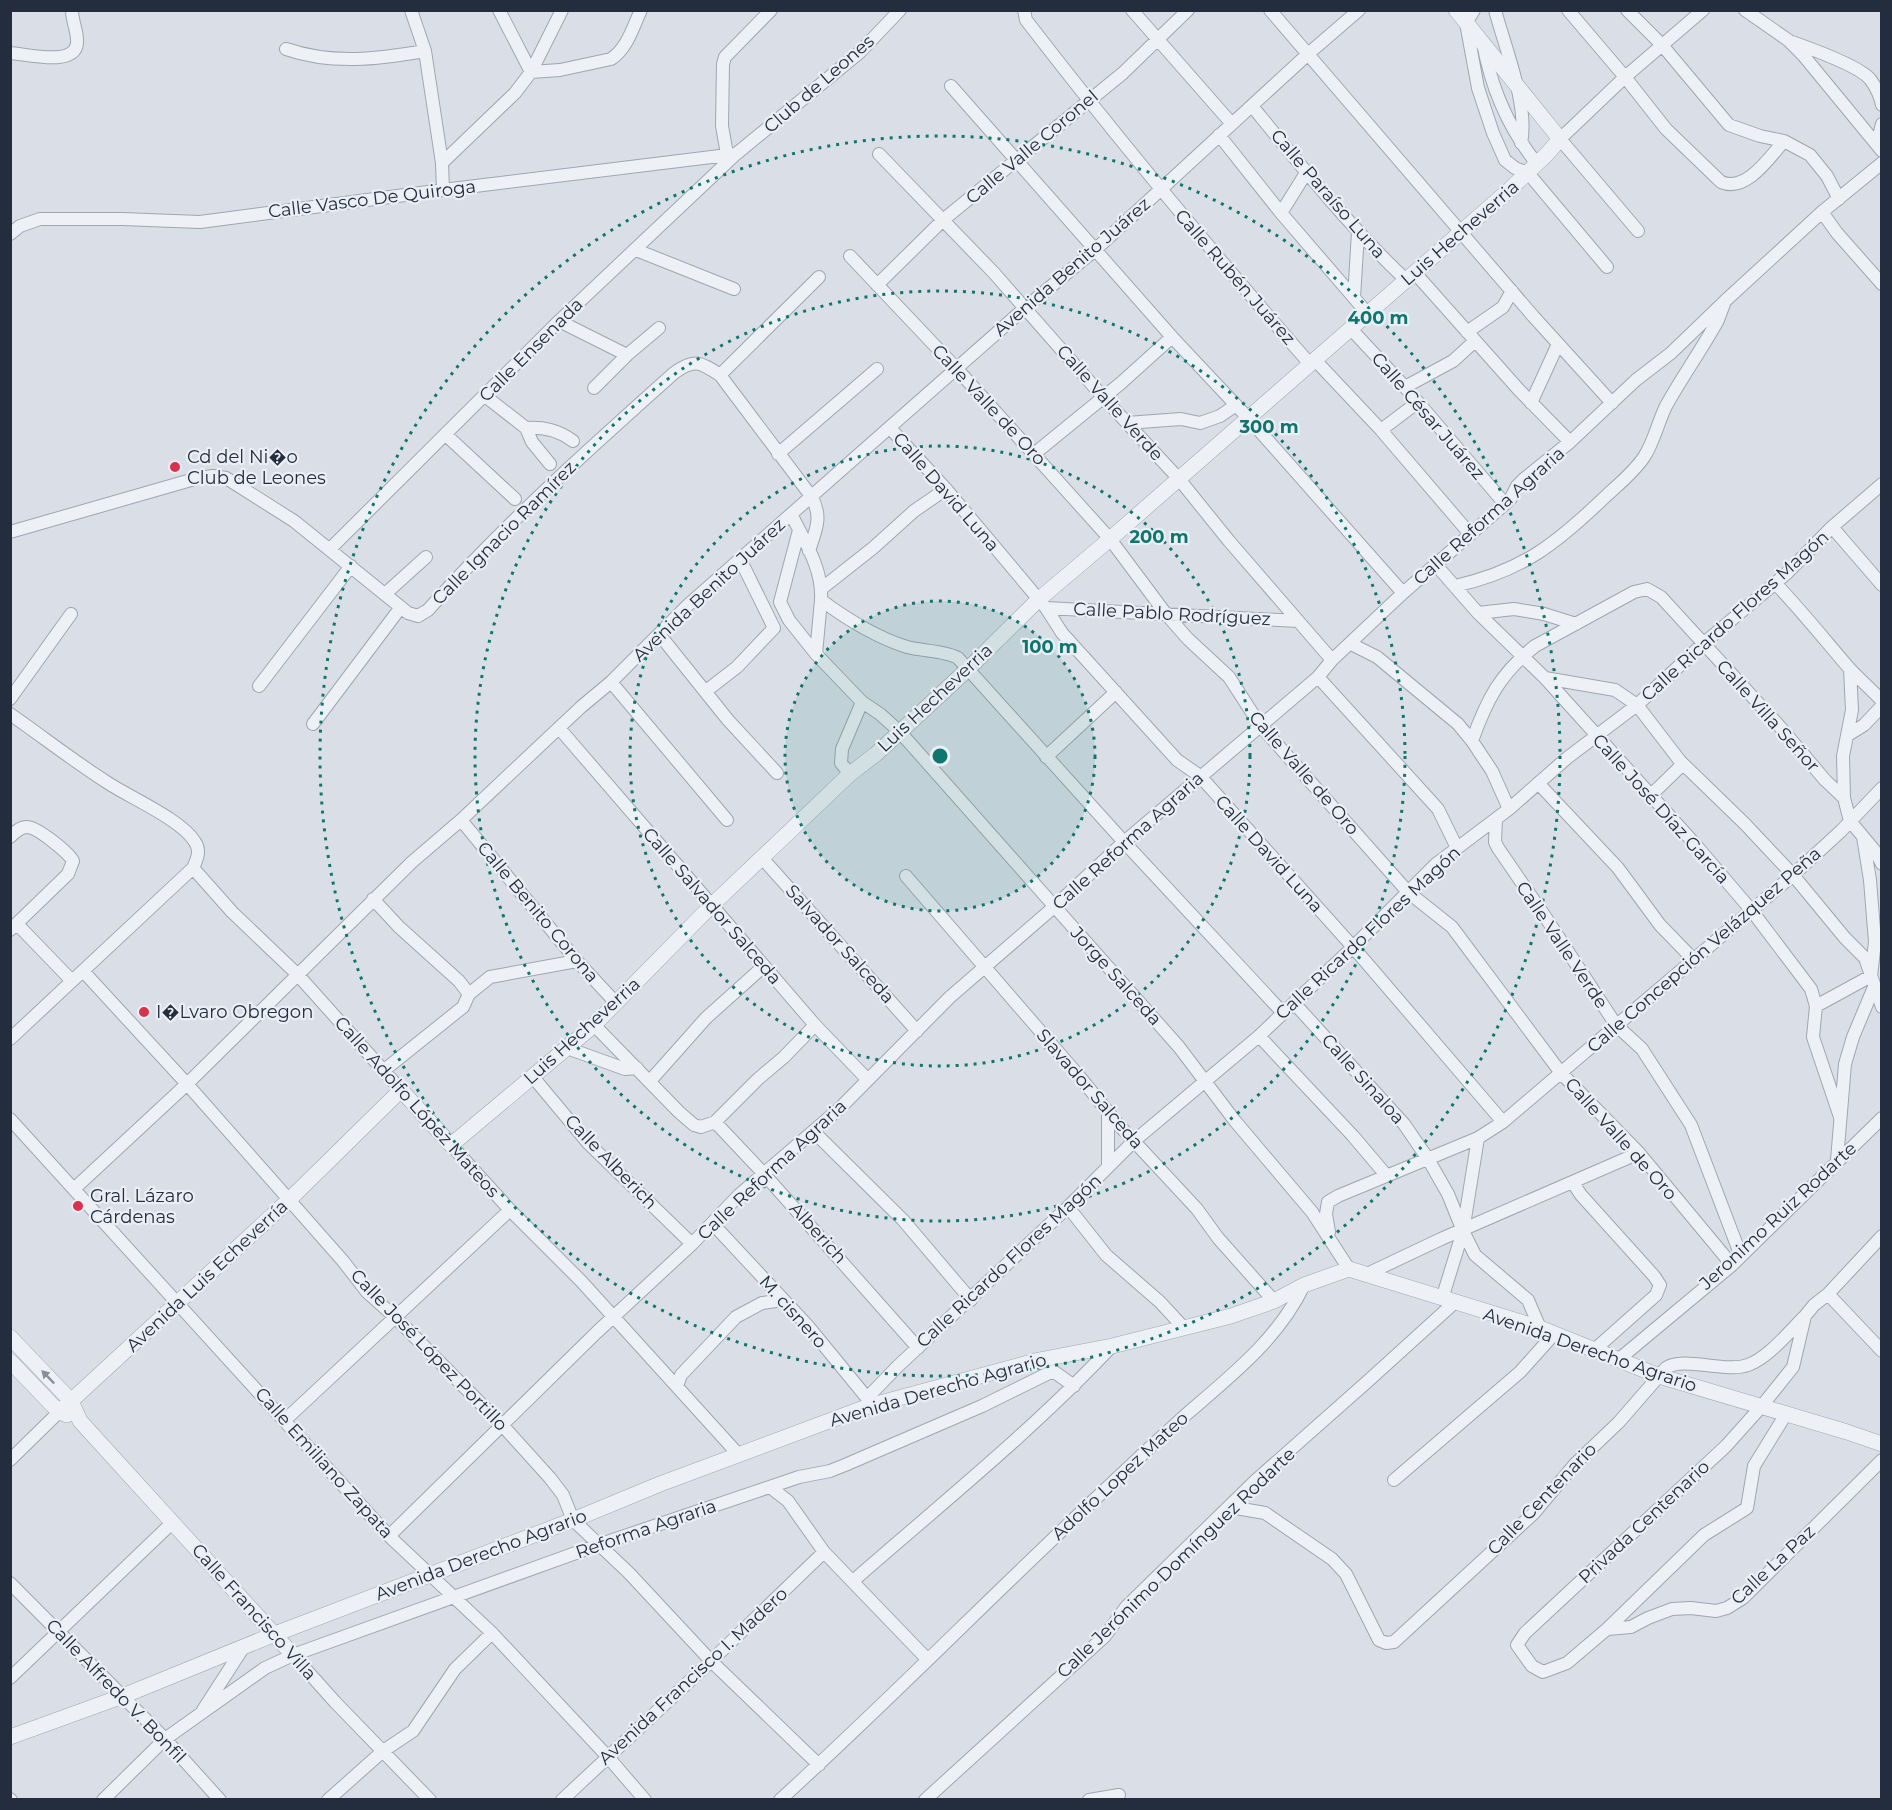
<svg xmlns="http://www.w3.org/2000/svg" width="1892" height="1810" font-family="Montserrat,sans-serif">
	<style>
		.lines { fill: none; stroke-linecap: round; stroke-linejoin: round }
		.minor-casing { stroke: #9fa6b1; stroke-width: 14 }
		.tertiary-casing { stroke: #9fa6b1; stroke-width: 16 }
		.minor { stroke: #edf0f5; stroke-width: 12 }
		.tertiary { stroke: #edf0f5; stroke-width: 15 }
		.oneway { fill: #888e9a }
		.ring { fill: none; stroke: #0f766e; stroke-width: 3; stroke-dasharray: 3 6 }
		.poi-dot { fill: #da314c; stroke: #eaeef5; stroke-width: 2 }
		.labels { text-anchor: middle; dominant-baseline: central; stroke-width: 4.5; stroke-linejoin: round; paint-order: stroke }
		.street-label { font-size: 18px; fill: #232d3e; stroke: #eaeef5 }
		.poi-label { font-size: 18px; fill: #232d3e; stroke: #eaeef5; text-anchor: start }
		.centre { fill: #0f766e; stroke: #eaeef5; stroke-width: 3 }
		.ring-label { font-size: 18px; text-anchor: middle; font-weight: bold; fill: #0f766e; stroke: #eaeef5; stroke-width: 4.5; stroke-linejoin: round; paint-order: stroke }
	</style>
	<rect width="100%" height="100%" fill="#dadfe7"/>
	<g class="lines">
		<defs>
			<path id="minor" d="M411 10 425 51 442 163
				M499 10 531 72 560 70 611 59C627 49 633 27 641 10
				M1024 10 1026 20C1117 138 1212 252 1310 364
				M1132 10 1232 124
				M1270 10 1533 316 1612 403
				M1474 10 1466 23 1478 88 1493 133 1505 160 1515 168 1528 173 1607 267
				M1495 10C1505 48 1529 106 1521 143
				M1568 10 1625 77 1666 129 1721 182C1746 193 1769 158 1784 141
				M1627 10 1662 45 1729 125 1760 136 1784 141 1810 155 1827 176 1839 199
				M1745 10 1788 40 1803 55 1882 151
				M1792 42C1809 48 1859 66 1870 79 1876 87 1880 95 1882 105
				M1483 43C1491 87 1509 129 1537 164
				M286 49C333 65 378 59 425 51
				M10 53C27 54 75 67 77 43 78 32 72 22 72 10
				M951 86 1172 337 1249 419 1403 593
				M1252 106C1301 166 1349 226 1406 280
				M1219 135 1281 213 1368 314
				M1877 144 1882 124
				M727 154 722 126 723 64 725 57 771 10
				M879 154 994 273 1103 397 1179 479 1229 541 1332 660
				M443 190 442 163 515 93 531 72 562 10
				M1822 212 1837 233 1882 284
				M1281 213 1306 173
				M1638 231 1560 139 1625 77 1703 10
				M10 234 20 226 40 219H122L200 222 443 190 736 154
				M636 250 734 289
				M850 256 957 369 1110 539 1166 614 1188 639 1229 677 1260 725 1408 892 1452 927 1561 1073 1639 1153 1732 1265
				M1415 273 1519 390 1570 442
				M877 285 943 220 1123 73 1188 10
				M1354 298 1358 232
				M559 321 627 355
				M1351 329 1405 387 1505 504
				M1467 332 1503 307 1512 291
				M1315 360 1381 430 1470 534
				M720 375 819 277
				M1405 387 1453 361 1475 341
				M594 388 627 355 659 328
				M485 396 526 428 532 442 550 464
				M1531 403 1558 344
				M1127 423 1181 419 1200 423 1220 416 1236 405
				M526 428C544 427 558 430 573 441
				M890 428 946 489 1046 608 1062 633 1177 760 1200 776 1353 947 1503 1122
				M1381 430 1418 402
				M446 435 515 499
				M778 454 877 369
				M1034 454 1121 383 1172 337
				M791 514C804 540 823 569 821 600 848 620 875 637 907 647 922 651 946 651 958 658L1124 842 1283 1013
				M1832 527 1882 585
				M799 530 780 602 789 620 816 654 862 702 880 714 900 732 1179 1047 1235 1121 1312 1212 1349 1269
				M10 532 198 478 213 476 226 478 294 521 408 613 418 616 428 610C504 525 589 449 674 373 694 358 700 362 720 375L811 496C823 517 816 529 809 551
				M330 549 559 321 736 154 860 52 900 10
				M1436 565 1478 613 1545 678 1694 843 1752 911 1811 989 1816 1006 1813 1037 1840 1117
				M1775 583C1801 610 1824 639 1849 668 1859 679 1871 689 1882 701
				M1455 586C1523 571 1557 543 1606 496 1619 484 1634 472 1644 457 1654 442 1658 422 1666 406 1682 377 1702 349 1718 320L1724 304
				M821 589 873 548 914 511 946 489
				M385 594 426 557
				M1046 608 1298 621
				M1478 613 1514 609 1544 614 1576 624
				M659 634 728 720 777 773
				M1351 644 1377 657 1458 724 1472 741 1492 771 1509 809
				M816 654 821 600
				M1318 677 1438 809 1457 848
				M1545 678 1615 690 1637 705 1680 761 1745 824 1793 875 1845 938 1865 958 1882 1007
				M611 682 727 820
				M259 686 351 566
				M706 691 737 667 774 628 740 559
				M10 699 71 614
				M10 714C43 737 75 762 108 783 131 798 182 820 195 842 201 851 197 859 193 868L10 1039
				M313 724 401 607
				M559 728 815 1025 868 1080
				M1848 735 1864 725 1882 706
				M1472 741C1487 699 1500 674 1535 646L1634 592 1647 589 1661 597 1781 728 1825 780 1844 798 1850 821 1875 851 1882 864
				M1046 757 1116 692
				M850 774 841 763 842 749 862 702
				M1538 783 1618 868 1660 925 1693 959
				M1650 796 1683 764
				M1844 798 1843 756 1852 710 1850 669
				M1496 819 1495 842 1498 848 1546 918 1616 1025 1642 1049 1691 1125 1741 1256
				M461 820 577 961 616 1003
				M10 837C15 832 20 827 27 827 37 827 68 852 73 861L68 874 10 930
				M762 858 917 1031
				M193 868 232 912 297 974 401 1090
				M906 876 1079 1076 1117 1123 1197 1209 1218 1238 1274 1301
				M373 899 399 927 459 981 469 994
				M17 924 72 981
				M83 971 187 1084 343 1261 367 1292 395 1317 503 1426 550 1478 563 1495 573 1520 629 1573 711 1661 819 1765
				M1294 1003 1404 1124 1428 1159 1448 1194 1463 1231 1478 1138
				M1816 1006 1871 976 1875 942 1870 880 1863 837
				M594 1025 679 1112 694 1125 701 1127 715 1122 758 1079 784 1057 815 1025
				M1259 1036 1353 1136 1386 1175
				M567 1048 625 1069 637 1068
				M383 1071 463 1007 469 994 490 977 577 961
				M533 1077 588 1143 692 1244
				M650 1081 706 1018 764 966
				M1108 1111V1167
				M10 1119 389 1536 492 1633 608 1757 645 1800
				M715 1122 764 1174 918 1348
				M814 1132 903 1220 971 1300
				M451 1145 510 1210 581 1281 738 1454
				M1837 1160 1845 1064 1853 1037 1874 987
				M1573 1183 1581 1195 1654 1276 1660 1285 1656 1295 1593 1351
				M75 1188 187 1084 412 862 461 820 581 707 611 682 688 605 1025 308 1096 249 1308 54 1359 10
				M1068 1207 1106 1255 1160 1302 1184 1328
				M712 1223 808 1326 867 1398 869 1405
				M1463 1231 1475 1255 1528 1300 1540 1328
				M1329 1232 1326 1214 1328 1202 1338 1196 1478 1138 1503 1122 1793 875 1841 831 1882 788
				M1365 1275 1441 1239 1639 1153
				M1828 1294 1882 1351
				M1442 1299 1463 1231
				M1618 1360 1732 1265 1882 1118
				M677 1386 681 1375 736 1317 762 1303 783 1300
				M867 1398 897 1367 1068 1207 1134 1141 1259 1036 1353 947 1436 864 1509 809 1567 758 1637 705 1704 643 1786 574 1832 527 1882 484
				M1786 1414 1754 1466 1747 1508 1704 1535 1607 1629 1567 1663 1543 1672 1532 1666 1517 1645 1525 1633 1726 1446 1761 1407 1793 1367 1805 1316 1814 1305 1828 1294 1882 1236
				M285 1420 510 1210
				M10 1460 59 1412
				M1394 1480 1520 1372 1554 1334
				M770 1487 788 1501 824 1552 927 1659
				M1230 1507 1265 1513 1332 1559 1346 1574 1379 1640 1386 1643 1394 1642 1534 1513 1575 1464 1619 1422 1666 1368C1683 1356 1725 1373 1748 1365 1768 1358 1789 1332 1804 1317
				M389 1536 597 1332 692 1244 739 1195 839 1109 950 997 1054 907 1124 842 1318 677 1332 660 1403 593 1505 504 1511 498 1517 486 1524 479 1570 442 1636 380 1671 353 1725 301 1822 212 1882 163
				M853 1581C941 1504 1033 1430 1112 1346
				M10 1583 165 1739 220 1800
				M1607 1629 1631 1627 1648 1618 1672 1609 1691 1608 1716 1611 1727 1608 1743 1598 1882 1460
				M293 1655 335 1702 430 1800
				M10 1678 173 1522
				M203 1710 243 1648
				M10 1799 11 1800
				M103 1800 165 1739 265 1668 293 1655 598 1545 799 1477 830 1471 845 1465 982 1406 1053 1371 1074 1386
				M328 1800 383 1751 413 1731 455 1669 492 1633
				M562 1800 711 1661 824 1552
				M780 1800C892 1698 998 1589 1109 1486 1135 1461 1162 1436 1189 1412 1232 1375 1279 1338 1304 1285
				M925 1800 1105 1636 1126 1607 1255 1481 1368 1381 1454 1303
				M1089 1800 1119 1795"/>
			<path id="tertiary" d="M10 1337 71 1401 80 1421 293 1655
				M10 1361 59 1412 67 1415
				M59 1412 289 1200 401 1090 451 1145 594 1025 712 905 850 774 876 754 968 669 1038 600 1110 539 1508 191 1547 154 1560 139 1456 10
				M10 1737 123 1696 275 1634 573 1520 660 1484 869 1406 1039 1360 1112 1346 1231 1316 1274 1301 1304 1285 1349 1269 1540 1328 1659 1376 1847 1432 1882 1444"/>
		</defs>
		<use href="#minor" class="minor-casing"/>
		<use href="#tertiary" class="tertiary-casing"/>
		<use href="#minor" class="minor"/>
		<use href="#tertiary" class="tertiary"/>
	</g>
	<defs><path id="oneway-solid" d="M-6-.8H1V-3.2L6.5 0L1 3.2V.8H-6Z" transform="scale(1.5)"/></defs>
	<use class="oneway" href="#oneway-solid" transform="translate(48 1377) rotate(-134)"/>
	<circle cx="940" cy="756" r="155" fill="#0f766e" fill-opacity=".12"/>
	<g class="ring">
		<circle cx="940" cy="756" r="155"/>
		<circle cx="940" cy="756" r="310"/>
		<circle cx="940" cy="756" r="465"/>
		<circle cx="940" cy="756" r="620"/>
	</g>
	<g class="poi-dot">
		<circle cx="175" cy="467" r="6"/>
		<circle cx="144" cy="1012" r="6"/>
		<circle cx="78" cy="1206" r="6"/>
	</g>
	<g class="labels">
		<g class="street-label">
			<text transform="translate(819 84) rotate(-41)">Club de Leones</text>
			<text transform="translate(1032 147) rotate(-40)">Calle Valle Coronel</text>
			<text transform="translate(1328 194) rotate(49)">Calle Paraíso Luna</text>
			<text transform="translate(372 199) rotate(-7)">Calle Vasco De Quiroga</text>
			<text transform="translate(1460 233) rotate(-41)">Luis Hecheverria</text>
			<text transform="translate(1072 267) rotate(-41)">Avenida Benito Juárez</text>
			<text transform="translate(1235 277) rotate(49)">Calle Rubén Juárez</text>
			<text transform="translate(531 350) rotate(-45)">Calle Ensenada</text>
			<text transform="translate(1110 403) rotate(48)">Calle Valle Verde</text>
			<text transform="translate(989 405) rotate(47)">Calle Valle de Oro</text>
			<text transform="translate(1428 416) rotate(49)">Calle César Juárez</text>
			<text transform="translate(946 492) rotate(49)">Calle David Luna</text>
			<text transform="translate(1489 516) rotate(-42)">Calle Reforma Agraria</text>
			<text transform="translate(504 533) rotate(-45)">Calle Ignacio Ramírez</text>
			<text transform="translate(709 590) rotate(-43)">Avenida Benito Juárez</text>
			<text transform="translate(1172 614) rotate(3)">Calle Pablo Rodríguez</text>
			<text transform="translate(1735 616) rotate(-42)">Calle Ricardo Flores Magón</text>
			<text transform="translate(935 698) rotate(-43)">Luis Hecheverria</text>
			<text transform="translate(1768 716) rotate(48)">Calle Villa Señor</text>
			<text transform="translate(1304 773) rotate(49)">Calle Valle de Oro</text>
			<text transform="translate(1661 809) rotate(48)">Calle José Díaz García</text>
			<text transform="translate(1128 841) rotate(-42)">Calle Reforma Agraria</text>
			<text transform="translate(1269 854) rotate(48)">Calle David Luna</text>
			<text transform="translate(712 906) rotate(49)">Calle Salvador Salceda</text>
			<text transform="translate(538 912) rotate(50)">Calle Benito Corona</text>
			<text transform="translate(1368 933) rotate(-43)">Calle Ricardo Flores Magón</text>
			<text transform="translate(840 944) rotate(48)">Salvador Salceda</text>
			<text transform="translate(1562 945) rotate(56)">Calle Valle Verde</text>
			<text transform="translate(1704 950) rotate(-41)">Calle Concepción Velázquez Peña</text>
			<text transform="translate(1116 976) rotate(48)">Jorge Salceda</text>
			<text transform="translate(582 1031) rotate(-42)">Luis Hecheverria</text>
			<text transform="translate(1363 1079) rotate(48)">Calle Sinaloa</text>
			<text transform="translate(1090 1089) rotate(49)">Slavador Salceda</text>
			<text transform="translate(417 1107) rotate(48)">Calle Adolfo López Mateos</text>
			<text transform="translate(1621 1139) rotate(48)">Calle Valle de Oro</text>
			<text transform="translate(611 1162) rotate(46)">Calle Alberich</text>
			<text transform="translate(772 1170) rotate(-43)">Calle Reforma Agraria</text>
			<text transform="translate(1778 1216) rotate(-43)">Jeronimo Ruiz Rodarte</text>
			<text transform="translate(818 1233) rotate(48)">Alberich</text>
			<text transform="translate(1009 1261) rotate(-43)">Calle Ricardo Flores Magón</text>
			<text transform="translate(207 1276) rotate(-43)">Avenida Luis Echeverría</text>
			<text transform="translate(793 1312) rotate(48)">M. cisnero</text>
			<text transform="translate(429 1350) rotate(46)">Calle José López Portillo</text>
			<text transform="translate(1590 1350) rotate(19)">Avenida Derecho Agrario</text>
			<text transform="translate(938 1390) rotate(-16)">Avenida Derecho Agrario</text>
			<text transform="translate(324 1463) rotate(48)">Calle Emiliano Zapata</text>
			<text transform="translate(1120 1476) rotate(-43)">Adolfo Lopez Mateo</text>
			<text transform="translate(1542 1499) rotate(-46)">Calle Centenario</text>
			<text transform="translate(1644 1522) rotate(-43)">Privada Centenario</text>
			<text transform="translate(646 1529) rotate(-19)">Reforma Agraria</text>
			<text transform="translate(481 1555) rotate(-21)">Avenida Derecho Agrario</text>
			<text transform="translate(1176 1563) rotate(-44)">Calle Jerónimo Domínguez Rodarte</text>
			<text transform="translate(1773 1565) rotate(-43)">Calle La Paz</text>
			<text transform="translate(254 1612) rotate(48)">Calle Francisco Villa</text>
			<text transform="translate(693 1676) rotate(-43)">Avenida Francisco I. Madero</text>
			<text transform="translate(116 1691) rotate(46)">Calle Alfredo V. Bonfil</text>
		</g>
		<g class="poi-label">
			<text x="187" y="457">Cd del Ni�o<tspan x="187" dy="21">Club de Leones</tspan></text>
			<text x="156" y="1012">I�Lvaro Obregon</text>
			<text x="90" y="1196">Gral. Lázaro<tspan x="90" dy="21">Cárdenas</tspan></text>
		</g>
	</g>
	<circle cx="940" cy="756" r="9" class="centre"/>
	<g class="ring-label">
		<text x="1378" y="324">400 m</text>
		<text x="1269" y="433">300 m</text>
		<text x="1159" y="543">200 m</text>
		<text x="1050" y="653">100 m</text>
	</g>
	<rect width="1892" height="1810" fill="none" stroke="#232d3e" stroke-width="24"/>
</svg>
